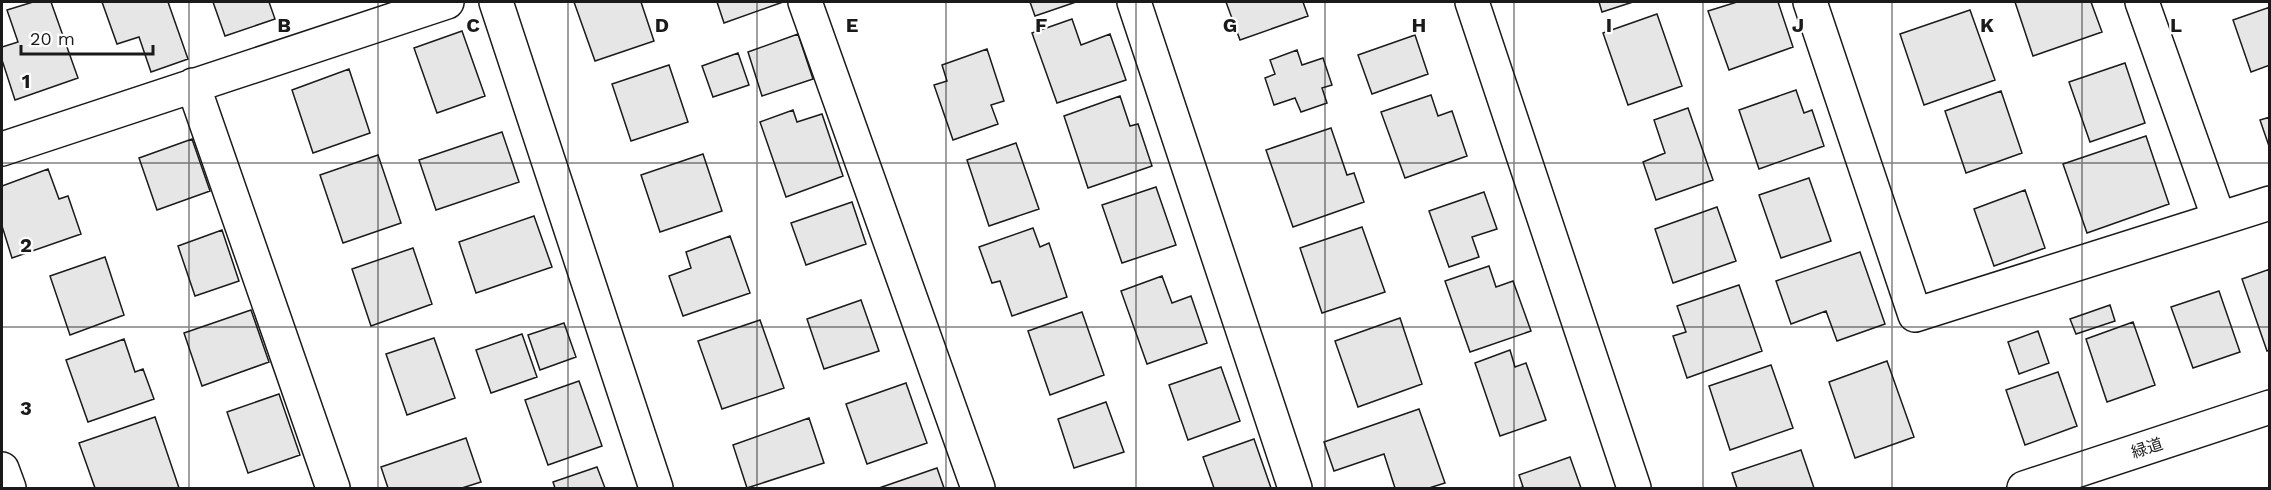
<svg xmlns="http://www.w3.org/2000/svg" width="2271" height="490" font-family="'Work Sans','Noto Sans JP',sans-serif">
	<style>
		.building { fill: #e6e6e6; stroke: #1a1a1a; stroke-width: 1.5 }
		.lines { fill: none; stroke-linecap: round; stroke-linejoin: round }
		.street-casing { stroke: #1a1a1a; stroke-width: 36 }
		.secondary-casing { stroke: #1a1a1a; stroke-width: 36 }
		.street { stroke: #fff; stroke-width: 33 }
		.secondary { stroke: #fff; stroke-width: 33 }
		.grid { fill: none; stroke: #1a1a1a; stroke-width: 1.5; stroke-opacity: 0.55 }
		.labels { text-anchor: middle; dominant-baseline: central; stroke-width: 4.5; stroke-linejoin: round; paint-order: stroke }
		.street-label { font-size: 16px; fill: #1a1a1a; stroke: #fff }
		.grid-label { font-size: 20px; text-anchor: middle; font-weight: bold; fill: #1a1a1a; stroke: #fff; stroke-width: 4.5; stroke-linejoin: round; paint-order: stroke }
	</style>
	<rect width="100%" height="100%" fill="#fff"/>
	<path class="building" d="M33 2H51L78 78 15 100 2 60V47L18 42 7 10Z
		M102 2H168L188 59 151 72 139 37 117 44Z
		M213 2H269L275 19 225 36Z
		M574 2H641L654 41 595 61Z
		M717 2H783L724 23Z
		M1030 2H1076L1035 16Z
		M1226 2H1303L1308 16 1240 40Z
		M1599 2H1633L1602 12Z
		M1737 2H1778L1793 47 1729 70 1708 11Z
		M2015 2H2091L2102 32 2033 56Z
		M2270 7V65L2251 72 2233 20Z
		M1970 10 1995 80 1924 105 1900 34Z
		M1657 14 1682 86 1628 105 1603 33Z
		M1072 19 1081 45 1110 34 1126 80 1057 103 1032 33Z
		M462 31 485 96 437 113 414 48Z
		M798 34 813 79 762 96 748 52Z
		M1415 35 1428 74 1372 94 1358 55Z
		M987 49 1004 101 991 105 998 124 953 140 934 85 947 81 942 65Z
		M1297 50 1302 65 1323 58 1332 85 1322 88 1327 103 1301 112 1295 98 1274 105 1265 78 1275 74 1270 60Z
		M738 53 749 85 713 97 702 66Z
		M2125 63 2145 123 2090 142 2069 82Z
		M669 65 688 122 631 141 612 84Z
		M349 69 370 133 313 153 292 90Z
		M1796 90 1804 113 1812 110 1824 146 1759 169 1739 110Z
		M2001 91 2022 153 1966 173 1945 111Z
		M1431 95 1438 116 1452 111 1467 156 1405 178 1381 112Z
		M1120 96 1130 126 1138 124 1152 166 1088 188 1064 116Z
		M1688 108 1713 180 1656 200 1643 162 1665 153 1654 120Z
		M793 110 797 122 822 114 843 176 786 197 760 122Z
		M2270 117V149L2260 120Z
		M1331 128 1347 175 1354 173 1364 202 1293 227 1266 150Z
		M502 132 519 182 436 210 419 160Z
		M2146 136 2169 204 2087 233 2063 164Z
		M192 139 210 191 157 210 139 158Z
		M1016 143 1039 209 989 226 967 160Z
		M703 154 722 211 660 232 641 175Z
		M378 155 401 223 343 243 320 175Z
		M48 169 59 199 68 196 81 234 12 258 2 226V186Z
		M1809 178 1831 241 1781 258 1759 195Z
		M1156 187 1176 245 1122 263 1102 205Z
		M2025 190 2045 248 1994 266 1974 209Z
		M1484 192 1497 229 1472 237 1479 257 1449 267 1429 211Z
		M852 202 866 244 806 265 791 223Z
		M1717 207 1736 261 1673 283 1655 229Z
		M534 216 552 267 476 293 459 242Z
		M1362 227 1385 292 1322 313 1300 248Z
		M1033 228 1040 247 1049 243 1067 297 1012 316 1000 281 992 283 979 247Z
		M222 230 239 281 195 296 178 246Z
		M730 236 750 293 683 316 669 276 691 268 686 252Z
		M413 248 432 304 371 326 352 269Z
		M1860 252 1885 324 1837 341 1826 311 1791 324 1776 281Z
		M105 257 124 315 70 335 50 276Z
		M1489 266 1496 287 1513 281 1531 331 1470 352 1445 281Z
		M2270 269V350L2267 351 2242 279Z
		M1162 276 1172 303 1191 296 1207 343 1147 364 1121 291Z
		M1739 285 1762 351 1687 378 1673 336 1686 332 1677 306Z
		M2219 291 2240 352 2193 368 2171 307Z
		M861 300 879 351 824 369 807 319Z
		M2110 305 2115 321 2076 334 2070 319Z
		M251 310 269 362 202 386 184 333Z
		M1082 312 1104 375 1050 395 1028 331Z
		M1400 318 1422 384 1358 407 1335 341Z
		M760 320 784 388 722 409 698 341Z
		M2133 322 2155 385 2107 402 2086 339Z
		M564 323 576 357 540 370 528 335Z
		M2038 331 2049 363 2019 374 2008 342Z
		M522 334 537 377 491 393 476 350Z
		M434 338 455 398 407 415 386 354Z
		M124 339 135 372 143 369 154 399 88 422 66 360Z
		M1510 350 1515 367 1526 363 1546 420 1500 436 1475 363Z
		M1887 361 1914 437 1855 458 1829 382Z
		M1771 365 1793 428 1730 450 1709 386Z
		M1221 367 1240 421 1188 440 1169 385Z
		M2058 372 2077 426 2025 445 2006 390Z
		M579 381 602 446 548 465 525 400Z
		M906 383 927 443 867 464 846 404Z
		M279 394 300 455 248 473 227 412Z
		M1106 402 1124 452 1074 468 1058 419Z
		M1419 409 1445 483 1429 488H1395L1384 454 1334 471 1324 442Z
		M155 417 179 488H95L79 443Z
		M809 418 824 463 747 488 733 445Z
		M466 438 481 482 462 488H388L381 467Z
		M1254 439 1271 488H1214L1203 457Z
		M1801 450 1814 488H1737L1732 473Z
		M1570 457 1581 488H1519L1523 487 1519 475Z
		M597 467 605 488H555L553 482Z
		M937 468 944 488H879Z"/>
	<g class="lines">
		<defs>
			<path id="street" d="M496 2 656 488
				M805 2 978 488
				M1134 2 1295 488
				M1810 2 1915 315 2270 203
				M2142 2 2219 219
				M193 85 333 488
				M2 149 447 2
				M2 469 9 488
				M2024 488 2270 407"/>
			<path id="secondary" d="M1472 2 1634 488"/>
		</defs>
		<use href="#street" class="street-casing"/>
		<use href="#secondary" class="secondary-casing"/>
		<use href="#street" class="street"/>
		<use href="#secondary" class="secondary"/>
	</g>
	<path class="grid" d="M189 2V488M378 2V488M568 2V488M757 2V488M946 2V488M1136 2V488M1325 2V488M1514 2V488M1703 2V488M1892 2V488M2082 2V488M2 163H2270M2 327H2270"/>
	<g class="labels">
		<g class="street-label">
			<text transform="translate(2147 448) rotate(-18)">緑道</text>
		</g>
	</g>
	<g class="grid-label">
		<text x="284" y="32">B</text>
		<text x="473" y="32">C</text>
		<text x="662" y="32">D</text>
		<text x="852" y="32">E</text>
		<text x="1041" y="32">F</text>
		<text x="1230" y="32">G</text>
		<text x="1419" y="32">H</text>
		<text x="1609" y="32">I</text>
		<text x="1798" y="32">J</text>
		<text x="1987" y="32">K</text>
		<text x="2176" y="32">L</text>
		<text x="26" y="88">1</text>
		<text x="26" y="252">2</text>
		<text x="26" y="415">3</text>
	</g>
	<rect width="2271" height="490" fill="none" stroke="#1a1a1a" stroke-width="6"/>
	<path d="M21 45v9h132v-9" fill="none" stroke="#1a1a1a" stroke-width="3"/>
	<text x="30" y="45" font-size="18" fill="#1a1a1a" stroke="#ffffff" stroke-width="4.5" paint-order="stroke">20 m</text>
</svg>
